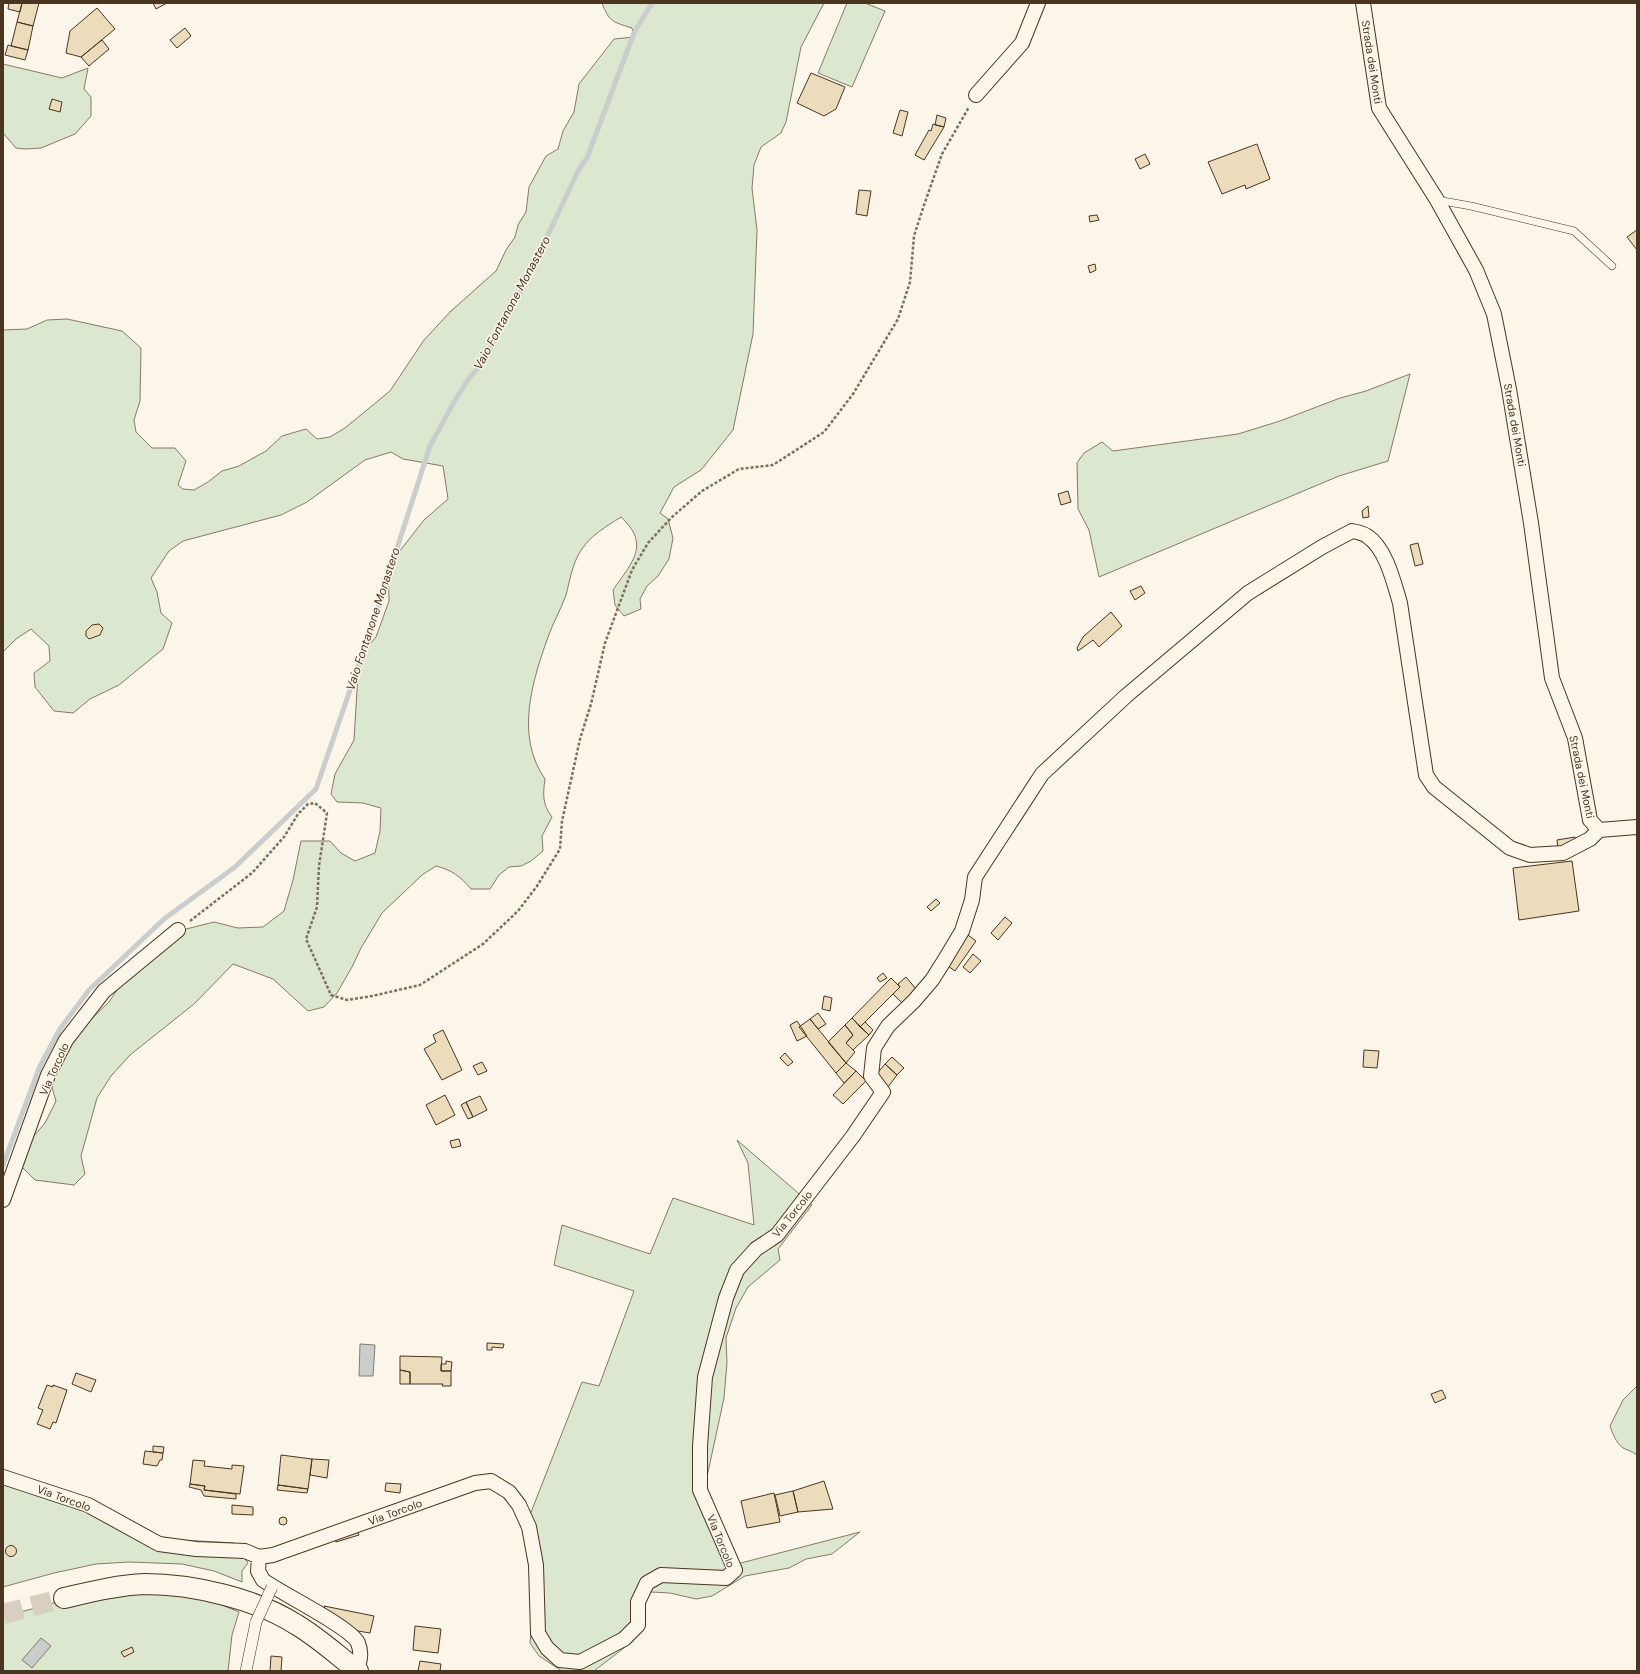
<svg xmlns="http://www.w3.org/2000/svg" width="1640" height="1674" font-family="'DM Sans',sans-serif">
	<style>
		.green { fill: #dce7d0; stroke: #887966 }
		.water { fill: #c9cecd; stroke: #887966 }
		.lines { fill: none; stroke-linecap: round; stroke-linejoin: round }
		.stream { stroke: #c9cecd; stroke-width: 5 }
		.building { fill: #ecdcbc; stroke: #4a3520 }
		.secondary-tunnel { stroke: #d8cfc1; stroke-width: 20; stroke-dasharray: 20 10; stroke-linecap: butt }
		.service-casing { stroke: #4a3520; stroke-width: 8 }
		.pedestrian-casing { stroke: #4a3520; stroke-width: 12 }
		.minor-casing { stroke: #4a3520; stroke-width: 16 }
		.secondary-casing { stroke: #4a3520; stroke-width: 22 }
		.path { stroke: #7f6f5c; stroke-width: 2.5; stroke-dasharray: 3 2; stroke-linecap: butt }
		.service { stroke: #fbf6e9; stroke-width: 7 }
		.pedestrian { stroke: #fbf6e9; stroke-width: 11 }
		.minor { stroke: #fbf6e9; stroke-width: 14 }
		.secondary { stroke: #fbf6e9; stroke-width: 20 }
		.pedestrian-bridge-casing { stroke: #4a3520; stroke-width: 12; stroke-linecap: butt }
		.pedestrian-bridge { stroke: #fbf6e9; stroke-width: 11 }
		.labels { text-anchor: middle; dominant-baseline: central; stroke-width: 3; stroke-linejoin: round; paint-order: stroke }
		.street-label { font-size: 11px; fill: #4a3520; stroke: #fbf6e9 }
		.water-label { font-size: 12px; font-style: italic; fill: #4a3520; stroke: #fbf6e9 }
	</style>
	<rect width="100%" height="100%" fill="#fbf6e9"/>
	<path class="green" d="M602 3H824L801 47 786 122 781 133 761 147 754 165 752 188 757 230 753 334 733 430 701 470 674 487 660 513 668 519 673 538 669 559 658 576 647 586 640 599 641 609 624 616 615 605 613 590C632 562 651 545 621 517 607 526 589 536 580 552 572 565 570 580 566 595 561 609 553 623 548 637 532 682 515 736 545 779 543 794 542 804 552 817L542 836 543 851 531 861 521 866 509 867 499 875 490 889H471C461 877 452 870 436 866L422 875 382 913 361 948 352 967 337 993 324 1007 308 1011 273 979 233 964 194 1004 130 1055 111 1076 97 1098 81 1156 85 1174 74 1185 35 1180 21 1166 27 1144 45 1123 56 1101 48 1074 59 1050 109 1002 125 978 182 930 214 922 238 928 263 927 284 911 293 880 301 841H330L341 853 355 861 375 853 380 831 381 808 363 803 337 802 331 794 335 774 354 740 359 657 376 637 389 601 388 566 424 520 448 499 443 466 403 459 391 452 365 460 307 502 281 515 183 541 169 551 151 578 157 592 161 613 172 623 163 649 119 685 90 699 73 713 54 711 35 687 34 673 50 661 49 646 31 629 16 639 3 652V330L27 329 47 320 67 319 122 331 141 348 140 401 134 420 136 432 152 448H175L186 461 178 485 183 489 194 490 208 482 222 471 239 466 266 451 282 436 306 429 317 439 330 437 345 428 390 391 424 340 451 311 496 271 506 250 515 237 518 225 526 212 529 187 546 156 558 149 563 131 574 112 579 84 614 39 634 37 632 28C613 22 609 22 602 3Z
		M847 3H865L885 11 852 87 818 73Z
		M3 64 62 78 88 68 84 89 91 97V116L75 134 41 148 26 149 16 148 3 133Z
		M1410 374 1388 461 1339 476 1099 577 1089 530 1078 509 1077 463 1084 453 1102 442 1113 451 1238 434 1280 421 1340 398 1366 391Z
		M737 1140 812 1205 778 1249 780 1260 748 1287 736 1308 726 1338 727 1363 724 1398 705 1486 737 1564 860 1532 832 1554 806 1559 789 1568 745 1576 712 1596 696 1599 670 1593 651 1592 643 1598 641 1625 633 1641 594 1671H562L539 1656 530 1643 533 1606 528 1520 582 1382 599 1386 634 1291 554 1265 562 1225 650 1254 673 1198 754 1225 748 1163Z
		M1637 1386V1456C1633 1451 1629 1451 1623 1448 1616 1443 1613 1434 1610 1426L1623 1400Z
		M3 1472 149 1538 234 1543 248 1563 242 1571V1582L214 1571 182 1564 129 1562 96 1564 54 1573 3 1587Z
		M130 1590 205 1598 239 1612 232 1635 228 1671H3V1617L60 1601Z"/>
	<path class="water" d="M360 1344 375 1345 373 1376H359Z
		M41 1638 51 1646 32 1668 22 1660Z"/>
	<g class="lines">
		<path class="stream" d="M3 1165 40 1066 60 1029 89 990 164 919 235 867 316 789 372 626 430 446 454 402 469 378 484 362 501 324 519 296 579 169 587 158 634 33 652 3"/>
	</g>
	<path class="building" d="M9 3H22L20 12 8 9Z
		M22 3H39L33 26 17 22Z
		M153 3H167L156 9Z
		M97 8 115 29 81 57 66 53 70 31Z
		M17 22 33 26 28 50 11 46Z
		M185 28 191 36 177 48 170 40Z
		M102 40 109 49 89 66 81 57Z
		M8 45 28 50 25 60 5 55Z
		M811 73 845 87 836 109 824 116 797 103Z
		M52 99 62 102 60 112 49 109Z
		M900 110 908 112 902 136 893 133Z
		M937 115 946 118 944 127 935 125Z
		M933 124 944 127 924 160 915 155 929 130 931 131Z
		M1257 144 1270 179 1246 189 1245 185 1222 194 1208 162Z
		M1145 154 1150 164 1140 169 1135 159Z
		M859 190 871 191 867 216 856 214Z
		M1097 215 1099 220 1090 222 1089 216Z
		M1637 230V250L1627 237Z
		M1095 264 1096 270 1090 273 1088 266Z
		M1068 491 1071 502 1061 505 1058 494Z
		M1368 506 1369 517 1363 518 1362 511Z
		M1418 543 1423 564 1415 566 1410 545Z
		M1141 586 1145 593 1135 600 1130 591Z
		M1111 612 1122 626 1099 647 1093 640 1078 651 1077 648 1083 637Z
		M99 624 103 628 100 635 89 639 86 636V631L92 625Z
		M1575 837 1576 845 1558 848 1557 840Z
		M1572 861 1579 911 1519 920 1513 868Z
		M936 899 940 903 931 911 927 907Z
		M1005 917 1012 923 998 940 991 933Z
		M968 935 976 941 955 971 948 966Z
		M973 954 981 961 970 973 963 967Z
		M883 973 887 978 880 982 877 978Z
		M906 977 916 989 903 1004 893 994 900 987 898 984Z
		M891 978 900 987 860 1027 852 1018Z
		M824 996 832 998 830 1011 822 1009Z
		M818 1013 826 1024 818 1029 810 1019Z
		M852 1018 869 1035 853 1050 846 1043 853 1035 845 1025Z
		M810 1019 846 1063 836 1073 799 1027Z
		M797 1021 807 1036 797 1041 790 1025Z
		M865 1022 873 1030 869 1035 860 1027Z
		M845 1025 853 1035 846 1043 855 1052 846 1063 828 1042Z
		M443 1030 462 1070 442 1080 424 1049 436 1042 433 1035Z
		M1364 1050 1379 1051 1377 1068 1363 1067Z
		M785 1053 793 1062 788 1066 780 1058Z
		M892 1057 904 1068 897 1075 885 1064Z
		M482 1062 487 1071 478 1075 473 1066Z
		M846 1063 856 1071 844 1083 836 1073Z
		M885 1064 897 1075 888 1087 875 1076Z
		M856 1071 866 1081 843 1104 833 1095Z
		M445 1095 455 1115 436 1125 426 1105Z
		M480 1096 487 1110 473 1117 466 1102Z
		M466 1102 473 1117 468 1119 461 1105Z
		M459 1139 461 1146 452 1148 450 1141Z
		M487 1343 504 1344 503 1348 492 1347V1350H487Z
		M400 1356 442 1357 441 1371H451V1386H442L443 1384H410V1372L400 1370Z
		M446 1361 452 1362 451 1371H441V1364H446Z
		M400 1370 410 1372V1384H400Z
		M76 1373 96 1380 91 1392 72 1384Z
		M47 1385 53 1387V1385L67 1390 56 1423 53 1422 50 1429 37 1424 43 1410 38 1408Z
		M1442 1390 1446 1398 1435 1403 1431 1394Z
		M153 1446 164 1447 163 1453 153 1452Z
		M145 1451 163 1453 162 1460H160L157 1466 143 1464Z
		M281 1455 312 1459 308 1489 278 1485Z
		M312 1459 329 1460 327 1478 310 1475Z
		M193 1460 205 1461 204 1466 232 1469V1465L244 1466 240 1494 204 1490 205 1486 190 1484Z
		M824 1481 833 1509 798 1512 793 1491Z
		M386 1483 401 1484 400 1493 385 1491Z
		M190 1484 205 1486 204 1490 236 1494V1499L204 1496 201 1490 189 1487Z
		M278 1485 308 1489 307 1493 277 1490Z
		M793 1491 798 1512 780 1516 775 1495Z
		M774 1493 780 1522 747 1528 741 1501Z
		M232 1505 253 1507V1515L232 1514Z
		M279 1521a4 4 0 1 1 8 0a4 4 0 1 1-8 0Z
		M357 1531 359 1535 336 1542 333 1535Z
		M5.5 1551a5.5 5.5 0 1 1 11 0a5.5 5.5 0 1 1-11 0Z
		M324 1606 374 1616 370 1633 358 1631 325 1609Z
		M415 1626 441 1629 438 1653 413 1650Z
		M132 1647 134 1652 124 1657 121 1652Z
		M271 1656 282 1657 281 1671H270Z
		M420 1661 441 1664 440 1671H418Z"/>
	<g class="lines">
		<path class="secondary-tunnel" d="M3 1614 64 1598"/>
		<defs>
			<path id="service" d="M1437 200 1471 206 1574 231 1612 266"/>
			<path id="pedestrian" d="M246 1671 256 1622"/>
			<path id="minor" d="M1363 3 1379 108 1437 200 1476 270 1494 314 1509 389 1531 523 1552 678 1575 738 1590 820 1599 830 1637 827
				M976 95 1022 43 1038 3
				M3 1200 48 1075 66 1040 104 991 178 930
				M3 1477 88 1505 159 1544 196 1549 245 1551 259 1557
				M357 1670C360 1660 362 1653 358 1643 351 1627 280 1593 263 1580L258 1571 259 1557 273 1555 475 1483 491 1481 509 1492 519 1505 529 1527 536 1565 538 1633 547 1648 560 1660 580 1662 624 1639 638 1625V1602L647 1583 661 1575 726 1578 735 1570 700 1490V1446L705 1377 726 1298 737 1270 756 1249 777 1235 853 1136 883 1092 871 1076 874 1048 888 1026 914 1001 932 980 944 961 962 931 972 900 975 877 1042 774 1126 696 1248 593 1322 547 1352 531C1357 532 1363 533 1367 536 1386 548 1394 583 1400 603L1426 775 1434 787 1510 848 1530 855 1563 853 1590 839 1599 830"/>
			<path id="secondary" d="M64 1598C90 1592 118 1585 145 1584 193 1584 257 1599 297 1625 319 1638 338 1656 358 1671"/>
		</defs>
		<use href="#service" class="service-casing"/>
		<use href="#pedestrian" class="pedestrian-casing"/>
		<use href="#minor" class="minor-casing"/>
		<use href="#secondary" class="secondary-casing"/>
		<path class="path" d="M190 921 252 873 284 837 298 814 308 804 315 803 327 813 319 866 317 907 306 939 331 995 347 1000 372 996 420 985 483 944 518 911 537 886 560 849 562 821 580 739 591 704 605 643 632 570 648 543 672 517 702 491 739 469 773 465 824 432 853 394 898 319 910 282 914 236 923 208 942 154 969 107"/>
		<use href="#service" class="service"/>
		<use href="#pedestrian" class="pedestrian"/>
		<use href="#minor" class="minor"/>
		<use href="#secondary" class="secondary"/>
		<defs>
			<path id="pedestrian-bridge" d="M256 1622 272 1587"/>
		</defs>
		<use href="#pedestrian-bridge" class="pedestrian-bridge-casing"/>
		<use href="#pedestrian-bridge" class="pedestrian-bridge"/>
	</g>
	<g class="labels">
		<g class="street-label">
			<text transform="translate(1372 62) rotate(81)">Strada dei Monti</text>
			<text transform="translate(1515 425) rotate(80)">Strada dei Monti</text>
			<text transform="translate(1582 777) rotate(78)">Strada dei Monti</text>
			<text transform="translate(54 1069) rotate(-66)">Via Torcolo</text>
			<text transform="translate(792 1214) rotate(-51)">Via Torcolo</text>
			<text transform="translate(64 1498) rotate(20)">Via Torcolo</text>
			<text transform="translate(395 1512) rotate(-20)">Via Torcolo</text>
			<text transform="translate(721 1541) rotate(68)">Via Torcolo</text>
		</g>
		<g class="water-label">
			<text transform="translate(512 303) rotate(-62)">Vaio Fontanone Monastero</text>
			<text transform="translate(373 619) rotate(-72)">Vaio Fontanone Monastero</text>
		</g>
	</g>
	<rect width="1640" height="1674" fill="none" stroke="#4a3520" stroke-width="8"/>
</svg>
